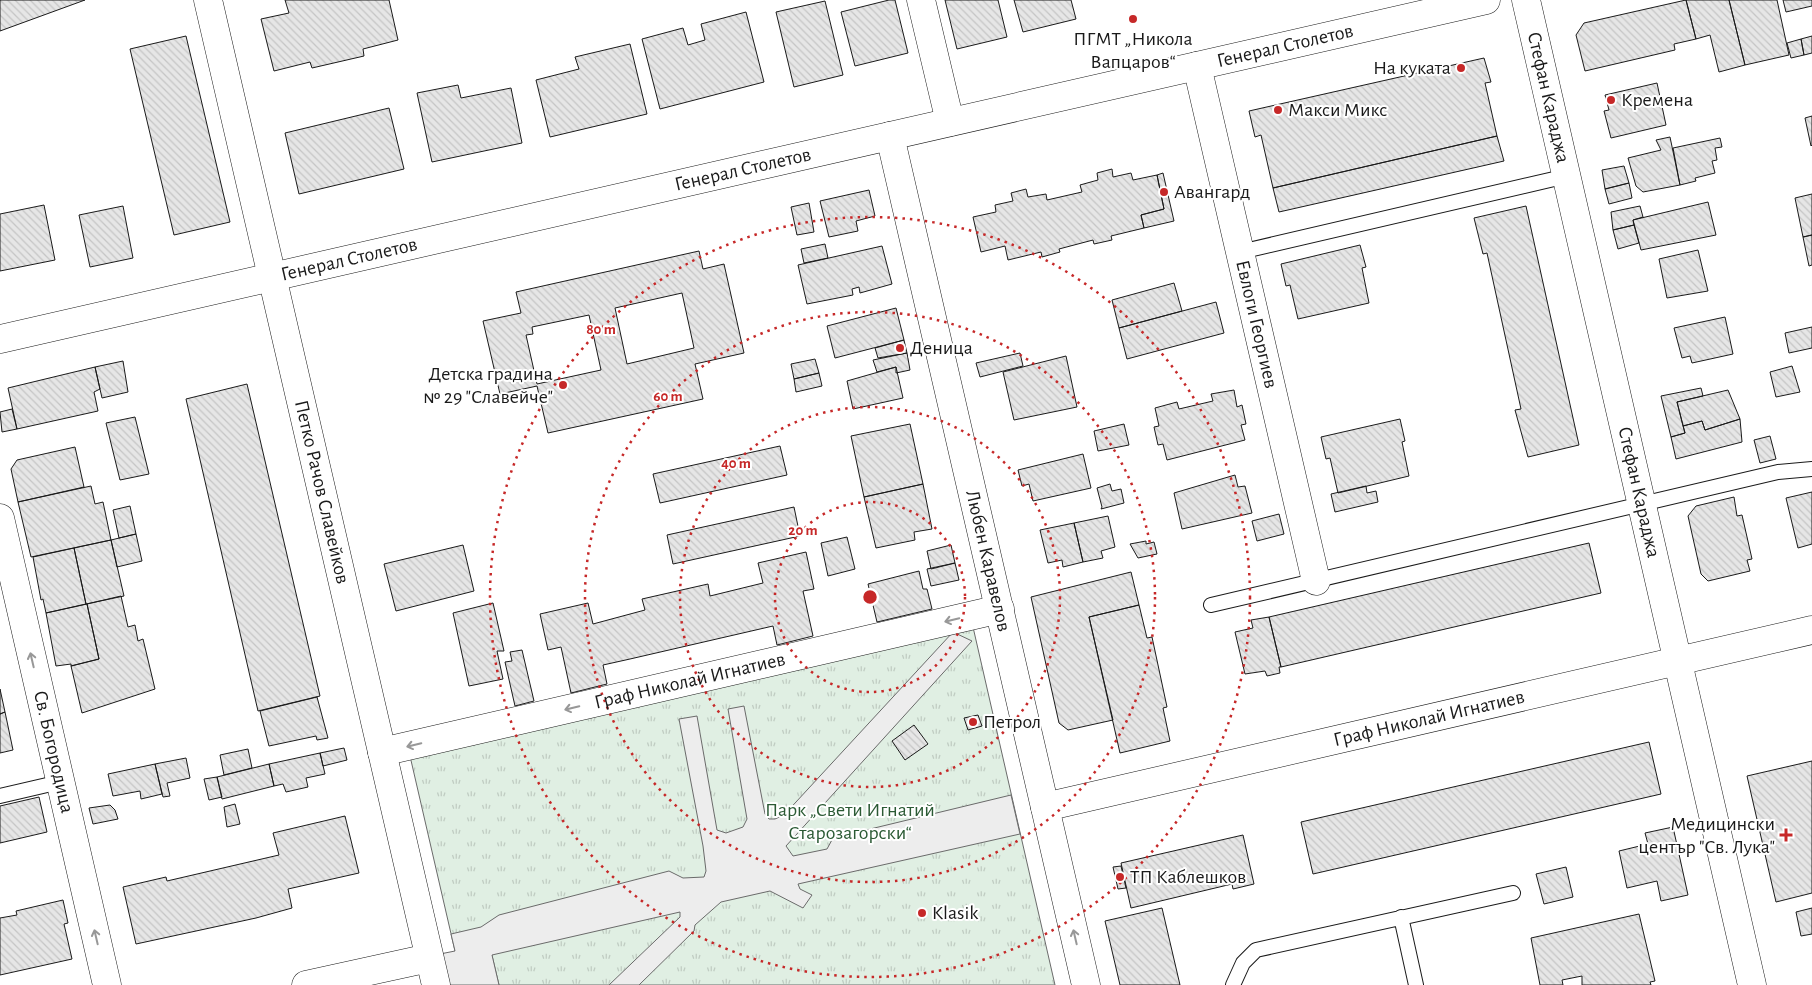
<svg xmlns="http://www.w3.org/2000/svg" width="1812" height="985" font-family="'Alegreya Sans',sans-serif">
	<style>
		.grass { fill: url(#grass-tufts); stroke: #6a6a6a }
		.parking { fill: #ededed; stroke: #6a6a6a }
		.building { fill: url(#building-back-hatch); stroke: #1a1a1a; fill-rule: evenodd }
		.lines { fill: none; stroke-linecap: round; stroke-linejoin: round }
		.lane-casing { stroke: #1a1a1a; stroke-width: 16 }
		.street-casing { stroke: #1a1a1a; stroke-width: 29 }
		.secondary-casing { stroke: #1a1a1a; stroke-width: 29 }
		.lane { stroke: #fff; stroke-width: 14 }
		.street { stroke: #fff; stroke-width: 28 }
		.secondary { stroke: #fff; stroke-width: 28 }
		.oneway { stroke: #989898 }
		.ring { fill: none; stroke: #c62828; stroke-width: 2.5; stroke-dasharray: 2.5 5 }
		.poi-dot { fill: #c62828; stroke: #fff; stroke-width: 2 }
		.labels { text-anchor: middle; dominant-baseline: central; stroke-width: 4; stroke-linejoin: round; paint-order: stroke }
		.poi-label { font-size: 20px; fill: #1a1a1a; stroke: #fff; text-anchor: start }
		.street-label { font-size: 20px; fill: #1a1a1a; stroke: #fff }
		.park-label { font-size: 20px; fill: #2b5a34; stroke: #fff }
		.centre { fill: #c62828; stroke: #fff; stroke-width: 2.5 }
		.ring-label { font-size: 15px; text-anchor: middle; font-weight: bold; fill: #c62828; stroke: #fff; stroke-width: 4; stroke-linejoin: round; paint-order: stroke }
	</style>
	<defs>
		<pattern id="grass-tufts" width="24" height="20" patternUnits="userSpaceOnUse" patternTransform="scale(1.25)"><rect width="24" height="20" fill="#e0efe3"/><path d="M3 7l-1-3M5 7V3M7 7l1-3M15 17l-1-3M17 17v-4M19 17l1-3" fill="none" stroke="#c0ccc2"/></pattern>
		<pattern id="building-back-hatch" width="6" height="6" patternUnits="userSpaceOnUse" patternTransform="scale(1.25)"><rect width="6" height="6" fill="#e6e6e6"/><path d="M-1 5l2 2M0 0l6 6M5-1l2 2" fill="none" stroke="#c5c5c5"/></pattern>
	</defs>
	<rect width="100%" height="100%" fill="#fff"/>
	<path class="grass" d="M973 627 1055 985H499L489 943 455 951 410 756Z"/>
	<path class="parking" d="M953 632 972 641 786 846 793 856 827 849 833 838 1011 795 1020 834 798 884 800 889 812 895 803 908 770 891 721 902 695 925 694 931 639 985H609L680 917V912L492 955 499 985H448L440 954 455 951 451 934 481 927 499 915 669 871 683 878 704 877 706 871 703 846 679 719 697 716 717 830 726 833 743 827 747 819 728 709 744 706 765 814 769 819H775L784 815Z"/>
	<path class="building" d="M0 0H85L0 31Z
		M285 0H389L398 40 363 49 364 56 312 68 310 62 274 71 261 19 289 13Z
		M889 0H895L908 53 855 66 841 12Z
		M945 0H998L1007 37 957 49Z
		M1014 0H1071L1076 19 1023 32Z
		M1686 0 1696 39 1674 44 1675 50 1585 71 1576 35 1584 23Z
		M1686 0H1729L1745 65 1719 72 1710 35 1696 39Z
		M1729 0H1777L1789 55 1745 65Z
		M1783 0H1812V6L1786 12Z
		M825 1 843 75 794 87 776 12Z
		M746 12 764 82 660 109 642 39 683 28 688 45 705 40 701 24Z
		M186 36 230 222 174 235 130 49Z
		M1812 36V53L1804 55 1801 39Z
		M1801 39 1804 55 1791 58 1787 43Z
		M630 44 647 114 550 137 536 80 579 69 575 57Z
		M1484 58 1491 82 1485 83 1497 136 1273 188 1261 135 1255 137 1249 111Z
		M1657 83 1666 125 1611 138 1604 111 1609 110 1605 95Z
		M458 85 461 98 511 88 522 143 432 162 417 93Z
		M389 108 404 169 299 194 285 133Z
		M1812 116V145L1811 146 1805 118Z
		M1497 136 1504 161 1279 212 1273 188Z
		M1670 137 1680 185 1643 192 1636 186 1628 158 1661 150 1656 140Z
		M1720 138 1722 147 1715 148 1717 160 1712 161 1715 173 1695 178 1696 181 1680 185 1673 148Z
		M1624 166 1629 183 1605 189 1602 170Z
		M1112 169 1113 177 1131 173 1133 180 1157 175 1164 209 1141 215 1144 228 1111 236 1112 240 1094 244 1093 240 1059 249 1060 252 1042 257 1041 252 1008 260 1005 246 981 252 973 217 996 212 995 205 1013 201 1011 193 1026 189 1028 197 1046 194 1047 200 1082 192 1080 185 1098 180 1097 173Z
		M1163 173 1174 221 1144 228 1141 215 1164 209 1157 175Z
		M1629 183 1632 198 1609 204 1605 189Z
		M869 190 875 216 856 221 858 231 829 237 820 201Z
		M1812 194V235L1803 237 1795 198Z
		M1708 202 1716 235 1641 250 1633 220Z
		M809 203 814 232 797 235 791 207Z
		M44 205 55 260 0 271V214Z
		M123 206 133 258 90 267 79 215Z
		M1526 206 1579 445 1528 457 1515 410 1521 409 1487 253 1483 254 1474 218Z
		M1640 206 1643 217 1633 220 1634 225 1613 230 1611 212Z
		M1634 225 1639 243 1618 249 1613 230Z
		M1812 235V265L1809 266 1803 237Z
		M825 244 828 258 804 263 801 249Z
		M1360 245 1366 267 1362 268 1369 303 1298 319 1290 285 1286 286 1281 264Z
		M882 246 892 284 860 293 859 287 852 289 853 295 807 304 798 265Z
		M1698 250 1708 291 1667 298 1659 259Z
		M699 251 703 269 724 264 744 353 695 364 703 399 548 433 537 386 500 394 483 321 521 313 516 292ZM682 293 694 348 627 364 615 308ZM589 315 601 370 537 384 526 335 533 334 532 327Z
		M1174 283 1182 311 1119 328 1112 300Z
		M1216 302 1224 333 1127 359 1119 328Z
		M896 308 904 340 835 358 827 326Z
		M1725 317 1733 354 1692 363 1690 356 1682 358 1674 328Z
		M1812 327V348L1789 353 1785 333Z
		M904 340 907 353 878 358 875 348Z
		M907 353 910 370 896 373V367L877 372 873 360Z
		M1020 353 1023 366 980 377 976 363Z
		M1066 356 1077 407 1014 420 1003 372Z
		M815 359 819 373 794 379 791 364Z
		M123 361 128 392 102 398 95 367Z
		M1792 366 1800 392 1776 397 1770 372Z
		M95 367 100 389 94 392 98 411 17 429 8 388Z
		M896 367 903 398 853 409 847 381Z
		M819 373 822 386 796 392 794 379Z
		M247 384 320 696 258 711 186 399Z
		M1701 388 1703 396 1677 402 1685 433 1671 437 1661 396Z
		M1234 390 1237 407 1242 405 1246 424 1241 425 1245 440 1167 460 1163 444 1158 445 1154 427 1159 426 1155 408 1177 402 1179 409 1213 401 1211 394Z
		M1728 390 1740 419 1705 430 1702 421 1683 426 1677 402Z
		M12 409 17 429 2 432 0 412Z
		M135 417 149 474 120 480 106 423Z
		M1400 419 1405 441 1402 442 1409 476 1338 493 1330 458 1326 459 1321 437Z
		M1740 419 1742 442 1676 459 1671 437 1685 433 1683 426 1702 421 1705 430Z
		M910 424 923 484 864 497 851 436Z
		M1124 424 1129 445 1098 451 1094 431Z
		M1770 436 1776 459 1760 463 1754 440Z
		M780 446 787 475 660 503 653 474Z
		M75 447 84 487 18 502 11 469 17 460Z
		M1083 454 1091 488 1033 501 1029 484 1022 486 1018 470Z
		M1235 475 1238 487 1245 486 1252 513 1182 529 1174 493Z
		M923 484 932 529 914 532 915 540 876 548 864 497Z
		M1110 484 1112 491 1121 489 1124 503 1101 509 1102 507 1097 488Z
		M91 486 95 504 103 502 111 540 31 557 18 502Z
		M1366 486 1367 493 1376 491 1378 502 1335 512 1331 494Z
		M1812 492V544L1798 548 1786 498Z
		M1734 497 1737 516 1742 515 1752 559 1747 560 1750 571 1708 581 1701 574 1688 516 1696 506Z
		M130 506 136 534 119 538 113 510Z
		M794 507 800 536 673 564 667 535Z
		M1279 514 1284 534 1257 541 1252 521Z
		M1108 516 1115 547 1101 551 1103 558 1083 562 1074 523Z
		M1074 523 1083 562 1063 567 1062 560 1048 563 1040 530Z
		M136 534 142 561 117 567 111 540Z
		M847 537 855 569 828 576 821 543Z
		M111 540 124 596 86 604 74 548Z
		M1146 541V544L1154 542 1157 554 1138 558 1130 544Z
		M1589 543 1601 593 1281 667 1269 617Z
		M463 545 474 591 396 611 384 564Z
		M951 545 955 563 931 569 927 551Z
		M74 548 86 604 46 613 43 599 41 600 33 557Z
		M806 552 814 589 803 591 813 636 777 645 773 626 630 659 603 665 607 684 571 693 561 647 548 650 540 614 588 603 593 624 645 610 642 599 708 584 710 596 763 583 758 563Z
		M955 563 959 580 931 586 927 569Z
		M919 571 923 589H927L932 609 877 622 868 584Z
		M1131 572 1139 605 1089 617 1113 720 1068 730 1059 723 1031 597Z
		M121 596 128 627 135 625 138 641 143 639 155 689 82 713 71 666 99 659 87 604Z
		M493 603 504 651H497L503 679 469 686 453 613Z
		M87 604 99 659 71 666V664L56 666 46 613Z
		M1139 605 1147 638 1152 637 1167 707 1163 708 1170 741 1120 753 1089 617Z
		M1269 617 1281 667H1279L1280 673 1267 676 1265 671 1245 674 1235 632 1253 628 1251 620Z
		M522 650 534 701 515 706 505 662 512 661 510 652Z
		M0 689 5 712 0 714Z
		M317 697 328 738 317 740 316 736 269 746 260 711Z
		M5 712 13 750 0 753V714Z
		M978 715 982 726 968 730 964 718Z
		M914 725 928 744 905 760 892 741Z
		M1649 742 1661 794 1313 874 1301 822Z
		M344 748 347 760 323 766 320 753Z
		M248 749 252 768 224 775 220 755Z
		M320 753 325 774 306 778 308 787 286 792 283 784 274 786 269 764Z
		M186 758 190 778 167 783 170 796 163 797 155 764Z
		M1812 761V893L1776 902 1747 776Z
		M155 764 162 794 141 799 140 791 113 796 108 774Z
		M269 764 274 786 222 799 217 777Z
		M217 777 222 797 209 800 204 779Z
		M39 797 47 832 0 843V806Z
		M235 804 240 824 227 827 224 807Z
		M110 805 115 810 118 819 93 824 89 808Z
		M345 816 359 873 288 889 292 908 256 918 136 944 123 887 166 877 167 881 279 855 273 833Z
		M1673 827 1688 895 1661 901 1657 881 1627 888 1619 851 1648 844 1645 833Z
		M1243 835 1254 884 1233 889 1232 884 1131 908 1121 863Z
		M1121 866 1126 888 1118 889 1113 867Z
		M1566 867 1573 897 1544 904 1536 874Z
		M63 900 68 923 64 924 72 959 0 975V918L17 915 16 911Z
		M1162 908 1180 985H1120L1105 921Z
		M1812 908V934L1801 936 1796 912Z
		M1639 914 1655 981 1650 982 1651 985H1582V976L1562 980 1563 985H1540L1531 938Z"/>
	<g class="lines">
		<defs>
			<path id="lane" d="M1240 252 1567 176
				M1211 605 1778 472 1812 469
				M0 796 60 782
				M1401 917 1416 985
				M1233 985 1243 963 1256 950 1513 893"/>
			<g id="street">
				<path id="s1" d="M208 0 436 985"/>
				<path d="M921 0 950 122"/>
				<path id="s2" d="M1526 0 1752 985"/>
				<path id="s3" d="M1197 66 1316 581"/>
				<path id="s4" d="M890 136 1086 985"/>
				<path id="s5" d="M0 518 107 985"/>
				<path id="s6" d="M382 752 1000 609"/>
				<path id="s7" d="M1045 807 1812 630"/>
				<path d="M306 985 429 958"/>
			</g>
			<g id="secondary">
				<path id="s8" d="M0 339 1486 0"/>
			</g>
		</defs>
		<use href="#lane" class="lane-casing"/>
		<use href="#street" class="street-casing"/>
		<use href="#secondary" class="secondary-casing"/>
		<use href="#lane" class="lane"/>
		<use href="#street" class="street"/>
		<use href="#secondary" class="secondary"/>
	</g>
	<defs><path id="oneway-shaft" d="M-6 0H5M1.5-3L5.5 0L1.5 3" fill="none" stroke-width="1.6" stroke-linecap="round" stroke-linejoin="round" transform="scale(1.25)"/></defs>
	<g class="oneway">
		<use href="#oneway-shaft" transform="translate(952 620) rotate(167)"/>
		<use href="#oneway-shaft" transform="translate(32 660) rotate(-103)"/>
		<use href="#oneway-shaft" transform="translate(572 708) rotate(167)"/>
		<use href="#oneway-shaft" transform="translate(414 745) rotate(167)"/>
		<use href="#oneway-shaft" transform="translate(96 937) rotate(-103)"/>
		<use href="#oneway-shaft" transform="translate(1075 937) rotate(-103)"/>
	</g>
	<g class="ring">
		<circle cx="870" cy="597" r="95"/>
		<circle cx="870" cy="597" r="190"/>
		<circle cx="870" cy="597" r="285"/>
		<circle cx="870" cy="597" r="380"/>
	</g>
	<g class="poi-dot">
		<circle cx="1133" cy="19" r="5"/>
		<circle cx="1461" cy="68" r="5"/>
		<circle cx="1611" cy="100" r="5"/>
		<circle cx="1278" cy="110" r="5"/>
		<circle cx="1164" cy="192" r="5"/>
		<circle cx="900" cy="348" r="5"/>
		<circle cx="563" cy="385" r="5"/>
		<circle cx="973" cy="722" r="5"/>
		<path d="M1783.5 827.5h5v5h5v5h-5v5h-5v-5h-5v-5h5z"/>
		<circle cx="1120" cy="877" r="5"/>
		<circle cx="922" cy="913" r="5"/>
	</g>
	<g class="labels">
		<g class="poi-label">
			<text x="1133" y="39" text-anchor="middle">ПГМТ „Никола<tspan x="1133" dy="23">Вапцаров“</tspan></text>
			<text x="1451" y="68" text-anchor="end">На куката</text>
			<text x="1621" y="100">Кремена</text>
			<text x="1288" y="110">Макси Микс</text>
			<text x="1174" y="192">Авангард</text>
			<text x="910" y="348">Деница</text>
			<text x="553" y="374" text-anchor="end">Детска градина<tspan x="553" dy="23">№ 29 "Славейче"</tspan></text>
			<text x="983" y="722">Петрол</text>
			<text x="1775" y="824" text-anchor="end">Медицински<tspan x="1775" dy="23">център "Св. Лука"</tspan></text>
			<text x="1130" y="877">ТП Каблешков</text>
			<text x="932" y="913">Klasik</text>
		</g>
		<g class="street-label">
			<text stroke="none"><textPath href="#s8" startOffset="1318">Генерал Столетов</textPath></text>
			<text stroke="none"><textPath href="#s2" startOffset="100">Стефан Караджа</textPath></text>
			<text stroke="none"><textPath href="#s8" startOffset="762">Генерал Столетов</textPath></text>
			<text stroke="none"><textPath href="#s8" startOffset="358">Генерал Столетов</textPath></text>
			<text stroke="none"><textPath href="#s3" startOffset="265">Евлоги Георгиев</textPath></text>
			<text stroke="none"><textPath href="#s1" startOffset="505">Петко Рачов Славейков</textPath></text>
			<text stroke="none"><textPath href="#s2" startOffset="505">Стефан Караджа</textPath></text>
			<text stroke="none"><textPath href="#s4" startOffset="436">Любен Каравелов</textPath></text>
			<text stroke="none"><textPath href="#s6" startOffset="316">Граф Николай Игнатиев</textPath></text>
			<text stroke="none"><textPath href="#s7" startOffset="394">Граф Николай Игнатиев</textPath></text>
			<text stroke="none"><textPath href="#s5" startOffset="240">Св. Богородица</textPath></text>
		</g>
		<g class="park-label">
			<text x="850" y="810">Парк „Свети Игнатий<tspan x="850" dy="23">Старозагорски“</tspan></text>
		</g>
	</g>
	<circle cx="870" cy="597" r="8" class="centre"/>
	<g class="ring-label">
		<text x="601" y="334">80 m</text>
		<text x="668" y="401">60 m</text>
		<text x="736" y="468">40 m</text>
		<text x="803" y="535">20 m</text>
	</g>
</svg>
